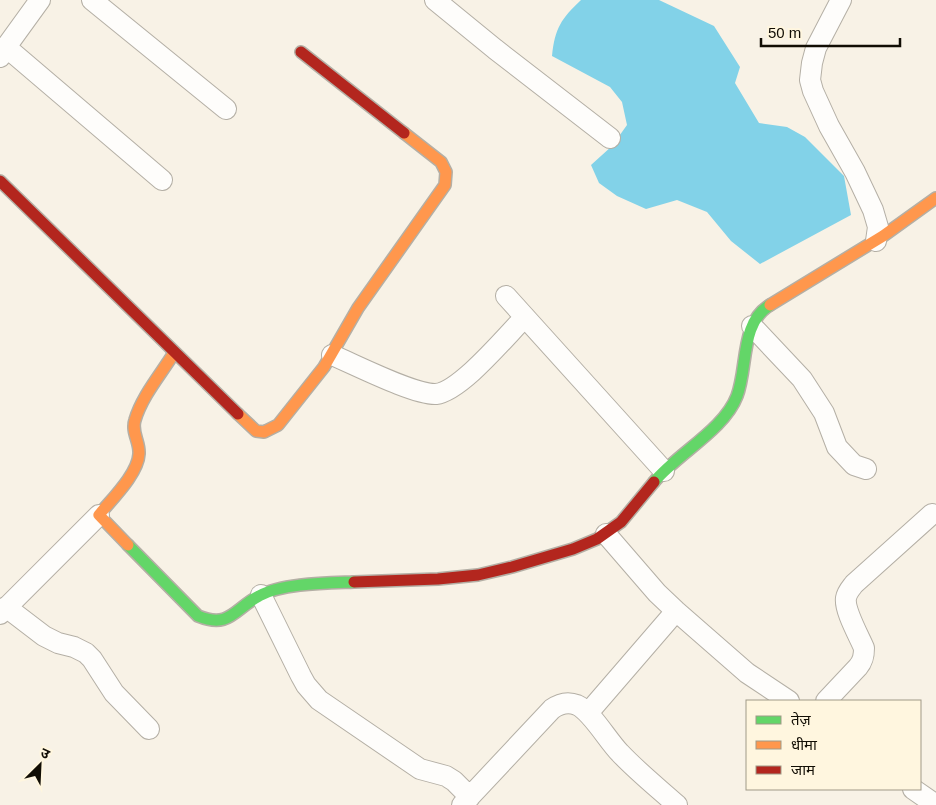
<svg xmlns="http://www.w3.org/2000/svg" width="936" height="805" font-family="Helvetica,'Noto Sans Devanagari',sans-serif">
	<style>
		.water { fill: #82d2e8 }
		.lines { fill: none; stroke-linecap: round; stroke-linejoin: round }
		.street-casing { stroke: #b4afa5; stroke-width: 22 }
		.fast-casing { stroke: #b4afa5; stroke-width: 14 }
		.slow-casing { stroke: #b4afa5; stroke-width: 14 }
		.jam-casing { stroke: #b4afa5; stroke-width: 14 }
		.street { stroke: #fefdfb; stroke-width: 20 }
		.fast { stroke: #63d668; stroke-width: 11 }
		.slow { stroke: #ff974d; stroke-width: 11 }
		.jam { stroke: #b3261e; stroke-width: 11 }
	</style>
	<rect width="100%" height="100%" fill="#f8f2e6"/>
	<path class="water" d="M581 0H659L714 26 740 67 735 83 759 123 787 127 805 137 844 176 851 215 760 264 731 241 707 212 677 200 646 209 617 196 599 183 591 165 612 146 627 125 622 102 610 87 552 56C555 28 561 19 581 0Z"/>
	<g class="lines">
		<defs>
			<path id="street" d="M92 0 226 109
				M435 0 495 49 610 138
				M841 0 816 48 812 63 810 80 813 91 829 126 855 172 873 210 878 227 876 241
				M6 47 40 0
				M0 57 6 47 162 180
				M506 296 664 471
				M752 326 802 379 824 413 837 447 854 465 866 469
				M332 355C354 364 414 395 436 394 461 391 506 336 525 317
				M606 534 657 593 676 611 747 673 789 701
				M261 595 301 676 306 685 319 700 420 769 446 776 454 781 470 797
				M6 607 44 636 58 643 74 647 86 653 92 659 114 693 149 729
				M0 614 99 515
				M826 701 858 667C863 661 864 656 864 648 859 636 844 610 846 598 847 592 851 588 854 584L932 514
				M588 713 676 611
				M913 789 936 805
				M462 805 552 709C559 704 567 701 577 705 591 711 608 741 620 753 638 772 658 788 677 805"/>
			<path id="fast" d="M654 482C678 453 724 430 737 396 748 367 740 323 770 305
				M128 545 198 616C230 629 234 609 259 596 282 583 328 583 354 582"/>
			<path id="slow" d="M770 305 883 236 936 198
				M238 414 256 431 264 432 278 425 324 367 358 308 445 185 446 172 441 162 404 133
				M128 545 99 515C111 500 138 474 139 454 140 442 131 432 135 420 142 396 161 374 174 353"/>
			<path id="jam" d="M301 52 404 133
				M0 181 238 414
				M354 582 438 579 478 575 512 567 573 549 597 539 621 522 654 482"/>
		</defs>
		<use href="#street" class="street-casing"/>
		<use href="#fast" class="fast-casing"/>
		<use href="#slow" class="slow-casing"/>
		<use href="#jam" class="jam-casing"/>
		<use href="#street" class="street"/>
		<use href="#fast" class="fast"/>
		<use href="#slow" class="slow"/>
		<use href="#jam" class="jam"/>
	</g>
	<rect x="746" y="700" width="175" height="90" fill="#fff6df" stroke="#a09987"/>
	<rect x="756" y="716" width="25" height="8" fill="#63d668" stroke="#a09987"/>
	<text x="791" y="725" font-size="15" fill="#110d04">तेज़</text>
	<rect x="756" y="741" width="25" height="8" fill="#ff974d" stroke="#a09987"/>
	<text x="791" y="750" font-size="15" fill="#110d04">धीमा</text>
	<rect x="756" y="766" width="25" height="8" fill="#b3261e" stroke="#a09987"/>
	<text x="791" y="775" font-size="15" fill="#110d04">जाम</text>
	<g transform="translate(40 765) rotate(24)" stroke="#fff6df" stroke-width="4" paint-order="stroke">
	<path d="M0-4L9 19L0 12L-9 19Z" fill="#110d04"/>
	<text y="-8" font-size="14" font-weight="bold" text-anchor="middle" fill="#110d04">उ</text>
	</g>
	<path d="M761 38v8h139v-8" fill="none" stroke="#110d04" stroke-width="2.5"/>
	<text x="768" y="38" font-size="15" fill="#110d04" stroke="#fff6df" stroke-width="4" paint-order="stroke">50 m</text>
</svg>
